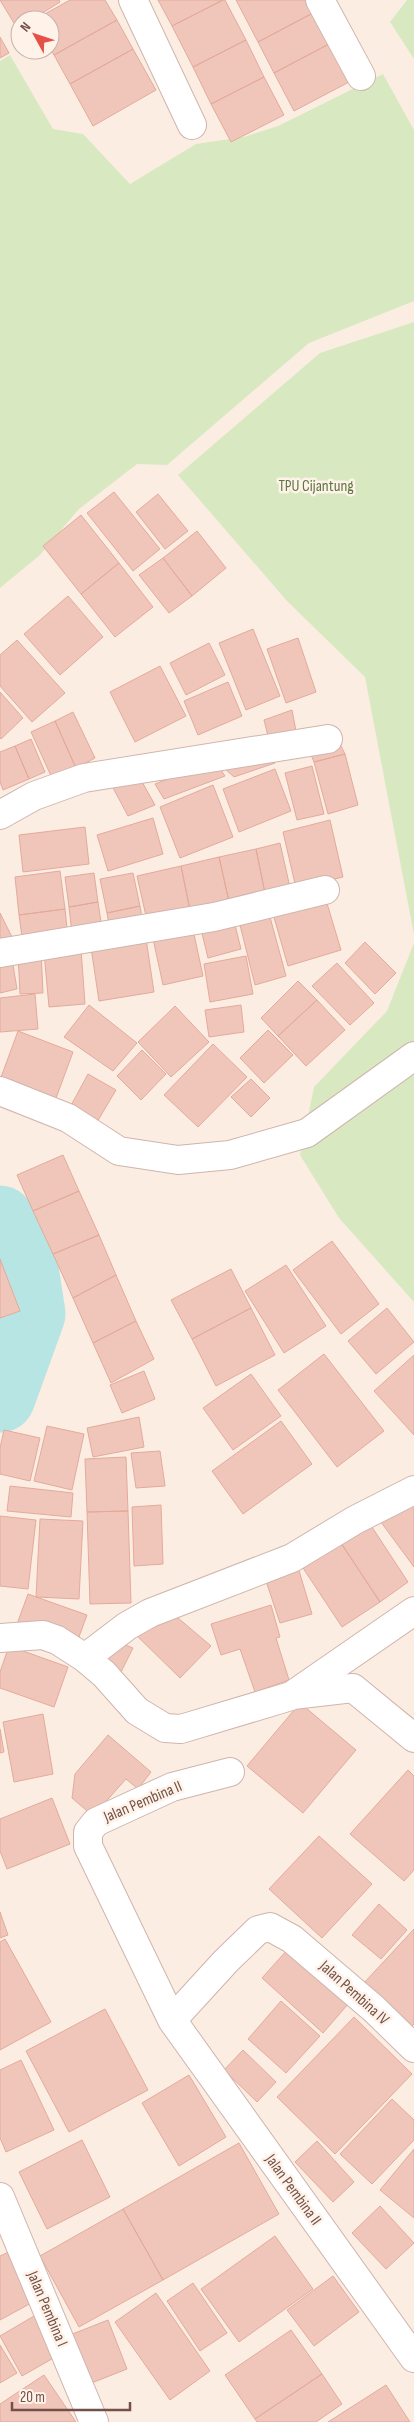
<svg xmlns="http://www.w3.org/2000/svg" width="414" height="2422" font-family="'Sofia Sans Condensed',sans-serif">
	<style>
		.green { fill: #d8e9c1 }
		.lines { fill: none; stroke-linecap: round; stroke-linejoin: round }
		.river { stroke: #b7e5e3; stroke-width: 71 }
		.building { fill: #f1c6ba; stroke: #e3aa9b }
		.street-casing { stroke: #cfb5ac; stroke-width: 30 }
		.street { stroke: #fff; stroke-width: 28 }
		.labels { text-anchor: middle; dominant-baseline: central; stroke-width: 5; stroke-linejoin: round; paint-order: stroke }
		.park-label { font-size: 16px; fill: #5c7842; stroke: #fff2e8 }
		.street-label { font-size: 16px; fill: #735149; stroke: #fff2e8 }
	</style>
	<rect width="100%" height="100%" fill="#fcede2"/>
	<path class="green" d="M407 0H414V59L390 22Z
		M10 55 53 129 83 134 130 184 196 144 244 137 278 126 383 74 414 130V301L309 343 167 465 137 464 79 509 40 555 0 588V61Z
		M414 322V935L365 677 287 601 178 475 320 353Z
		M414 943V1302L339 1218 300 1155 314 1087 387 1011Z"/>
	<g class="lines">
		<path class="river" d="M0 1221 20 1249 30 1314 0 1397"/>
	</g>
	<path class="building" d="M0 0H59L60 2 31 20H20V27L17 28Z
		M70 0H105L117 20 54 55 50 48V20H34Z
		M158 0H223L172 26Z
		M223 0H225L246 40 193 67 172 26Z
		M236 0H306L313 13 258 42Z
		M313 13 329 44 274 73 258 42Z
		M117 20 133 49 70 84 54 55Z
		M0 37 9 53 0 58Z
		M246 40 264 77 211 104 193 67Z
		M329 44 349 82 294 111 274 73Z
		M133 49 156 90 93 126 70 84Z
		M264 77 284 115 231 142 211 104Z
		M114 492 160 549 133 571 87 513Z
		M158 494 188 531 165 549 136 512Z
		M81 515 119 563 81 594 43 546Z
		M197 531 226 568 192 596 163 558Z
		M163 558 192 596 169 613 139 575Z
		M119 563 153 607 115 637 81 594Z
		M68 596 103 637 60 675 24 634Z
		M253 629 280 696 246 710 219 643Z
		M298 638 316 692 286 703 267 649Z
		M17 640 65 693 32 722 0 686V655Z
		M209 643 225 675 186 695 170 663Z
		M160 666 186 716 135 742 110 692Z
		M228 682 242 716 198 735 184 701Z
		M0 692 23 718 1 739 0 738Z
		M292 710 296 731 269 740 264 720Z
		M73 712 95 758 76 768 55 721Z
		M55 721 76 768 52 778 31 732Z
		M31 739 45 772 29 779 15 746Z
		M339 742 345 754 314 762 309 750Z
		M15 746 29 779 3 790 0 782V752Z
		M267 754 275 763 234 777 225 769Z
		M345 754 358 805 328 814 314 762Z
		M215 761 225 776 164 799 155 784Z
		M312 766 324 814 297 820 285 773Z
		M275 769 291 811 239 832 223 789Z
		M137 773 155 805 128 816 111 784Z
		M213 785 233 837 180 858 160 807Z
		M153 818 163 854 108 871 97 835Z
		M330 820 343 877 296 888 283 832Z
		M85 827 89 864 23 872 19 835Z
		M280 843 291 892 266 898 256 849Z
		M256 849 266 898 230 906 219 857Z
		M219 857 230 906 191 915 181 866Z
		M181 866 191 915 148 925 137 876Z
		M60 871 65 909 19 915 15 877Z
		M94 873 98 902 69 907 65 877Z
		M133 873 140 906 107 913 100 879Z
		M323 890 341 950 288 966 271 907Z
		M98 902 102 929 72 933 69 907Z
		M140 906 143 924 110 931 107 913Z
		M65 909 68 938 23 944 19 915Z
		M0 913 13 939 0 946Z
		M233 917 241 949 208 958 200 925Z
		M270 917 286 976 255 985 240 925Z
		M192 925 203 976 163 985 152 934Z
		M145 932 154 992 99 1001 90 941Z
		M365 942 396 973 375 994 345 963Z
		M81 949 85 1004 49 1007 44 952Z
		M41 951 43 993 20 994 18 953Z
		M246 956 253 994 210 1002 204 964Z
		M12 959 17 989 0 993V961Z
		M337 963 374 1003 350 1025 312 986Z
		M298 981 317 1000 278 1036 261 1018Z
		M35 994 38 1029 0 1032V998Z
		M317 1000 345 1030 306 1066 278 1036Z
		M89 1005 137 1043 113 1071 64 1037Z
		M241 1005 244 1032 209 1037 205 1010Z
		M175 1006 209 1042 171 1077 138 1042Z
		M268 1030 293 1055 264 1083 240 1058Z
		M18 1031 73 1052 52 1109 0 1080Z
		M213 1044 247 1077 198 1127 164 1095Z
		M142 1050 166 1074 141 1100 117 1076Z
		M88 1074 116 1090 97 1122 68 1111Z
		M251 1079 270 1098 251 1117 231 1097Z
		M63 1155 79 1191 33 1211 17 1175Z
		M79 1191 99 1235 53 1254 33 1211Z
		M99 1235 116 1275 73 1298 53 1254Z
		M332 1241 379 1304 341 1334 293 1270Z
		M0 1259 20 1311 0 1318Z
		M286 1265 326 1326 284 1353 245 1291Z
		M231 1269 251 1308 192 1339 171 1300Z
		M116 1275 136 1321 93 1343 73 1298Z
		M251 1308 275 1355 216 1386 192 1339Z
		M387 1308 414 1342 376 1374 348 1341Z
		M136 1321 154 1359 111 1383 93 1343Z
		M324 1354 384 1431 337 1467 278 1390Z
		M414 1355V1435L374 1391Z
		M144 1371 155 1399 122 1413 110 1385Z
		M251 1374 281 1416 233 1450 203 1408Z
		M139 1417 144 1447 93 1457 87 1428Z
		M281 1421 312 1464 243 1514 212 1471Z
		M47 1426 84 1434 72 1490 34 1481Z
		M4 1430 40 1438 30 1481 0 1474V1448Z
		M160 1451 165 1486 136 1488 131 1453Z
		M126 1457 128 1511 87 1512 85 1459Z
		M10 1486 73 1493 71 1517 7 1511Z
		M414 1494V1567L378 1518Z
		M161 1505 163 1564 134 1566 132 1507Z
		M128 1511 131 1603 90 1604 87 1512Z
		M0 1516 36 1520 28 1589 0 1586Z
		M40 1519 83 1521 79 1599 36 1597Z
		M370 1524 408 1582 380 1602 341 1543Z
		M341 1543 380 1602 342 1627 303 1568Z
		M297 1564 312 1614 280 1623 264 1575Z
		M28 1594 87 1615 76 1645 17 1624Z
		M271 1605 280 1637 276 1638 289 1680 255 1692 240 1649 221 1655 211 1624Z
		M171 1612 211 1646 180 1678 130 1629Z
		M115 1641 133 1648 121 1672 102 1664Z
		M9 1646 68 1667 54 1707 0 1688V1672Z
		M300 1703 356 1750 303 1813 247 1766Z
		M43 1714 53 1774 14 1782 3 1722Z
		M0 1729 4 1752 0 1753Z
		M108 1735 151 1772 138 1789 126 1779 93 1816 72 1798 75 1774Z
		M408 1770 414 1776V1870L404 1881 350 1834Z
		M52 1798 70 1844 7 1869 0 1851V1819Z
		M319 1836 372 1884 322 1938 269 1889Z
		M379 1904 407 1930 381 1959 352 1935Z
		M0 1912 8 1935 0 1938Z
		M414 1929V2024L410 2028 363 1984Z
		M5 1939 51 2022 0 2050V1942Z
		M289 1948 349 2003 323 2033 262 1978Z
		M281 2001 320 2036 286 2073 248 2039Z
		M105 2009 148 2090 69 2132 26 2051Z
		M354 2017 412 2074 335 2154 277 2097Z
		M243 2050 276 2082 257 2102 224 2070Z
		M21 2060 54 2130 6 2152 0 2138V2070Z
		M189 2075 226 2137 179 2166 142 2103Z
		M392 2099 414 2120V2140L372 2184 340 2154Z
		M82 2140 110 2197 47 2229 19 2172Z
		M317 2141 354 2182 333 2202 295 2162Z
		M239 2143 279 2214 163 2280 123 2209Z
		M414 2149V2218L380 2190Z
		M380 2206 414 2243 386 2269 352 2233Z
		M123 2209 163 2280 79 2327 40 2256Z
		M275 2236 313 2289 239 2342 201 2289Z
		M9 2252 35 2301 0 2320V2256Z
		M333 2276 359 2312 314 2346 287 2310Z
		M193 2283 227 2333 200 2351 167 2301Z
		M156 2293 210 2371 170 2400 115 2322Z
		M34 2316 57 2356 22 2376 0 2336Z
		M108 2320 127 2369 89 2384 70 2335Z
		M291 2330 322 2374 255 2419 225 2375Z
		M0 2345 17 2373 0 2383Z
		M322 2374 342 2404 316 2422H257L255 2419Z
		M44 2375 76 2422H0V2404Z
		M386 2385 410 2422H328Z"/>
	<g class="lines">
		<defs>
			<path id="street" d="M133 0 192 125
				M320 0 361 76
				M0 815 34 796 84 778 328 739
				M0 953 214 917 325 890
				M0 1091 68 1118 119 1151 178 1160 230 1155 307 1133 414 1056
				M0 1638 43 1635 57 1640 85 1658 104 1674 137 1711 165 1728 181 1729 291 1696 414 1611
				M85 1658 127 1626 150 1613 292 1558 355 1520 414 1490
				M293 1695 353 1688 414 1738
				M172 2020 88 1846V1832L96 1822 172 1787 230 1772
				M414 2048 374 2009 292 1939 270 1927 258 1930 226 1961 172 2020 414 2358
				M0 2197 94 2422"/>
		</defs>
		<use href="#street" class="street-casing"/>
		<use href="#street" class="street"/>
	</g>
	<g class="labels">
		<g class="park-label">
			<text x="316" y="486">TPU Cijantung</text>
		</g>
		<g class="street-label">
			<text transform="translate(143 1802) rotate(-23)">Jalan Pembina II</text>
			<text transform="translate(354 1993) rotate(42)">Jalan Pembina IV</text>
			<text transform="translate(293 2190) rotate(54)">Jalan Pembina II</text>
			<text transform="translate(47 2309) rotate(67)">Jalan Pembina I</text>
		</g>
	</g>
	<g transform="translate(35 35) rotate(310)"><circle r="24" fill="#fff2e8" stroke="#c7b2a8"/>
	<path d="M0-4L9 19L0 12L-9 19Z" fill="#e55048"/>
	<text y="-8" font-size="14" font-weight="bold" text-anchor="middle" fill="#735149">N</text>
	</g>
	<path d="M12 2402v8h118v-8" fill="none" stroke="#735149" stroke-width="2.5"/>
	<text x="20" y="2402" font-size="15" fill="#735149" stroke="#fff2e8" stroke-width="4" paint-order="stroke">20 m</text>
</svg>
